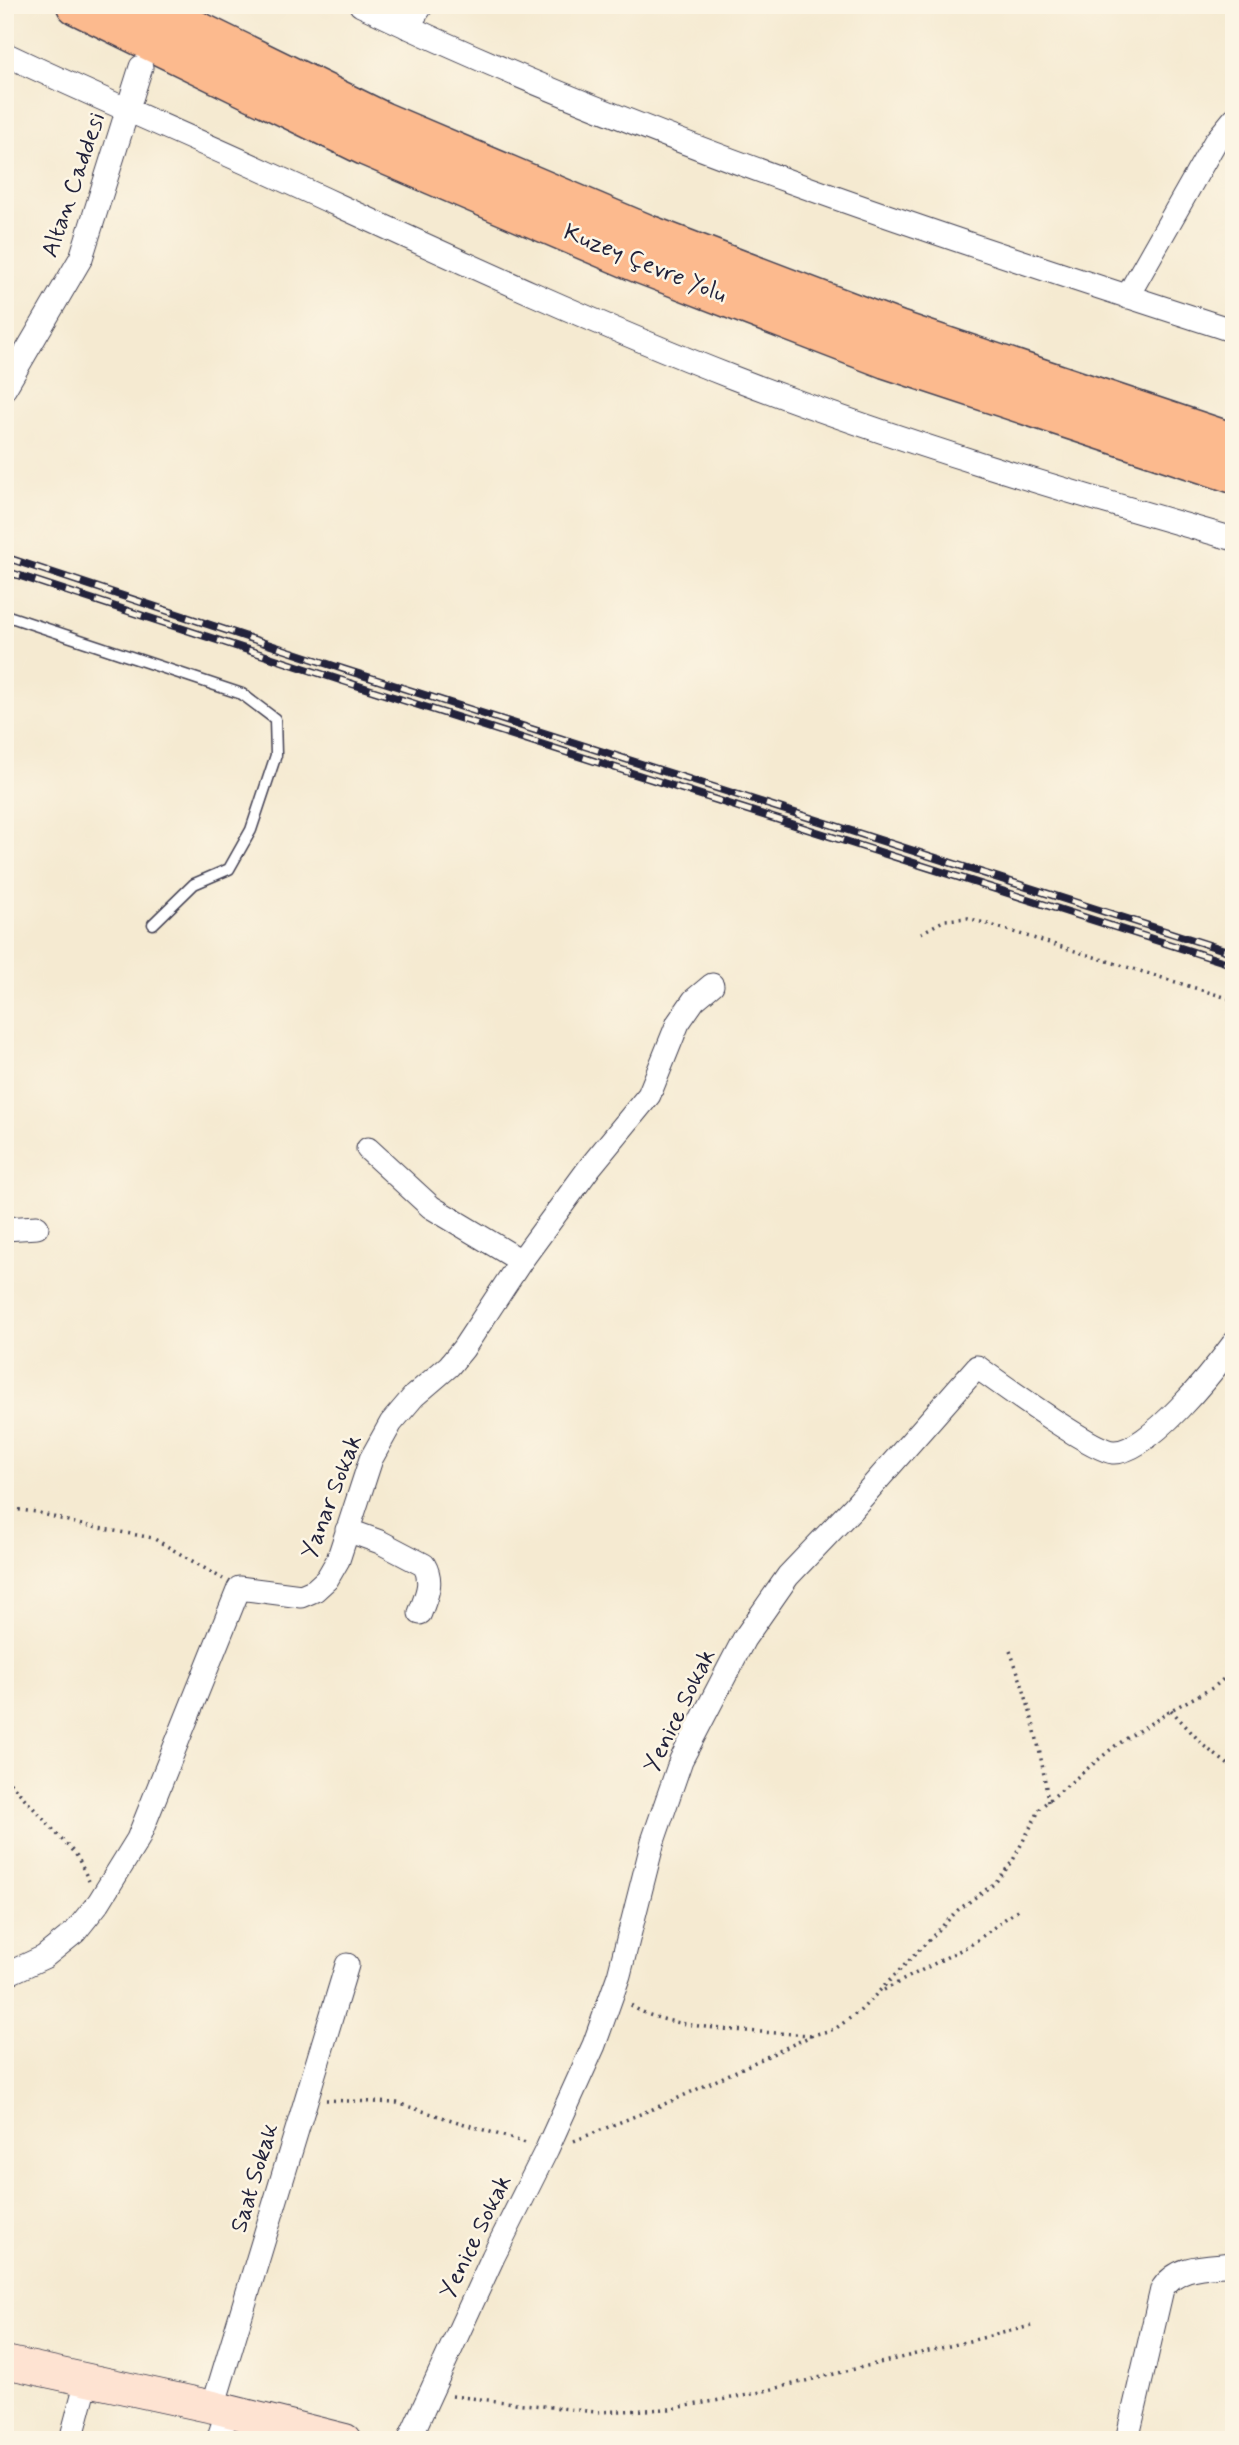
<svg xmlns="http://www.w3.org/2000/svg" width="1239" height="2445" font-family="Mynerve,sans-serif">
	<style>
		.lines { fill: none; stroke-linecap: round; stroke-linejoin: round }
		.lane-casing { stroke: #424052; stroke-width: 13 }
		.street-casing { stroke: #424052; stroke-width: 25 }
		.secondary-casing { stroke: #424052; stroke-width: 34 }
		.highway-casing { stroke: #424052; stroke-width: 41 }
		.path { stroke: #424052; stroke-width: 3.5; stroke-dasharray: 2 5; stroke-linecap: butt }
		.lane { stroke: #fff; stroke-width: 10 }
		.street { stroke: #fff; stroke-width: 23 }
		.secondary { stroke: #fee3d2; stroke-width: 32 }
		.highway { stroke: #fcba8e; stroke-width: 38 }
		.rail-casing { stroke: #22223b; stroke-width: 8 }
		.rail { stroke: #fcf5e5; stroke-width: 5; stroke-dasharray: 16; stroke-linecap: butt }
		.labels { text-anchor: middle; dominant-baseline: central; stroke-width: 5; stroke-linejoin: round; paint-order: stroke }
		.street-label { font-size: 24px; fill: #22223b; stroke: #fcf5e5 }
	</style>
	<rect width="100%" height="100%" fill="#fcf5e5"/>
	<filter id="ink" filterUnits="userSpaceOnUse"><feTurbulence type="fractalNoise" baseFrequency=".0143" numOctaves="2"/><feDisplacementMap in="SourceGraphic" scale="14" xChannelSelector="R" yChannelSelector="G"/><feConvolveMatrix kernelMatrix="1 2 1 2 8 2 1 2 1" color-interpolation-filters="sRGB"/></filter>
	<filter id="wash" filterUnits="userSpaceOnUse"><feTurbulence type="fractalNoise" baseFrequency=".00686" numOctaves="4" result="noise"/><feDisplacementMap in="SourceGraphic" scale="28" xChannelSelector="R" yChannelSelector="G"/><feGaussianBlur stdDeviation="1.57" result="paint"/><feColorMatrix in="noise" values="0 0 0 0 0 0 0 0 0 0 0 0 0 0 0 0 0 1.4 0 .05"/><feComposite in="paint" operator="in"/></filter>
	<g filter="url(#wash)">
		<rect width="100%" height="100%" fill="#f5ead1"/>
	</g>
	<g filter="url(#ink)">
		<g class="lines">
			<defs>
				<path id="lane" d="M5 615 242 694 275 719 276 755 251 830 229 869 194 884 153 924"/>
				<path id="street" d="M361 5C642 139 938 235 1234 331
					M407 27 422 5
					M5 54C91 95 179 132 266 172 421 243 575 316 734 378 897 441 1065 491 1234 539
					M1127 297 1215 142 1234 119
					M5 388 81 258 141 67
					M368 1149 431 1207 521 1261
					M5 1229 37 1227
					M347 1530 380 1542 424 1565C434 1582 426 1596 420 1613
					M5 1975 44 1957 75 1932 99 1902 138 1839 239 1588 301 1596 315 1590 327 1579 338 1560 371 1459 391 1423 414 1396 449 1366 463 1349 521 1261 590 1167 649 1095 678 1023 694 1000 712 985
					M213 2407 347 1965
					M71 2440 87 2380
					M218 2440 228 2410
					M409 2440 493 2257 547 2149 594 2045 619 1975 653 1841 681 1760 744 1639 788 1576 852 1509 977 1367C1001 1384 1091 1450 1113 1452 1148 1454 1214 1370 1234 1343
					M1127 2440 1162 2289C1178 2264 1207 2267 1234 2264"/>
				<path id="secondary" d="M5 2362 213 2407 345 2440"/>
				<path id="highway" d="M76 5 367 147 640 264 886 359 1234 474
					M145 5 382 121 650 235 898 330 1234 443"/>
			</defs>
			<use href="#lane" class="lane-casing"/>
			<use href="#street" class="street-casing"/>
			<use href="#secondary" class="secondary-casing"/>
			<use href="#highway" class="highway-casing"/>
			<path class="path" d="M921 933 945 920 968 918 1234 1000
				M5 1508 36 1512 82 1525 153 1538 223 1579
				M1010 1651C1029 1700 1041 1749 1048 1802
				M1171 1710 1204 1746 1234 1769
				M5 1777 77 1856 89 1881
				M884 1990 972 1944 1021 1907
				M631 2005C661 2030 769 2032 811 2035
				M326 2100 397 2103 529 2144
				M574 2141 672 2101 813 2035 835 2029 861 2010 958 1910 995 1883 1012 1862 1041 1807 1115 1746 1171 1710 1214 1687 1234 1670
				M452 2396 596 2412 670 2409 748 2395 1031 2326"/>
			<use href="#lane" class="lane"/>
			<use href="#street" class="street"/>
			<use href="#secondary" class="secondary"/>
			<use href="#highway" class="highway"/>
			<defs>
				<path id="rail" d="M5 557 343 669 1234 953
					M5 571 340 680 1234 965"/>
			</defs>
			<use href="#rail" class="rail-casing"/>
			<use href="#rail" class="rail"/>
		</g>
	</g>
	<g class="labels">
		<g class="street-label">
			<text transform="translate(74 185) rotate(-71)">Altan Caddesi</text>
			<text transform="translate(645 264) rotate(22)">Kuzey Çevre Yolu</text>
			<text transform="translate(332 1497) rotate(-69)">Yanar Sokak</text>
			<text transform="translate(680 1711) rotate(-64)">Yenice Sokak</text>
			<text transform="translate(255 2178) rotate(-73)">Saat Sokak</text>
			<text transform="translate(476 2237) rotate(-64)">Yenice Sokak</text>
		</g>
	</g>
	<rect width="1239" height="2445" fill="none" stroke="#fcf5e5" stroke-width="28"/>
</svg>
